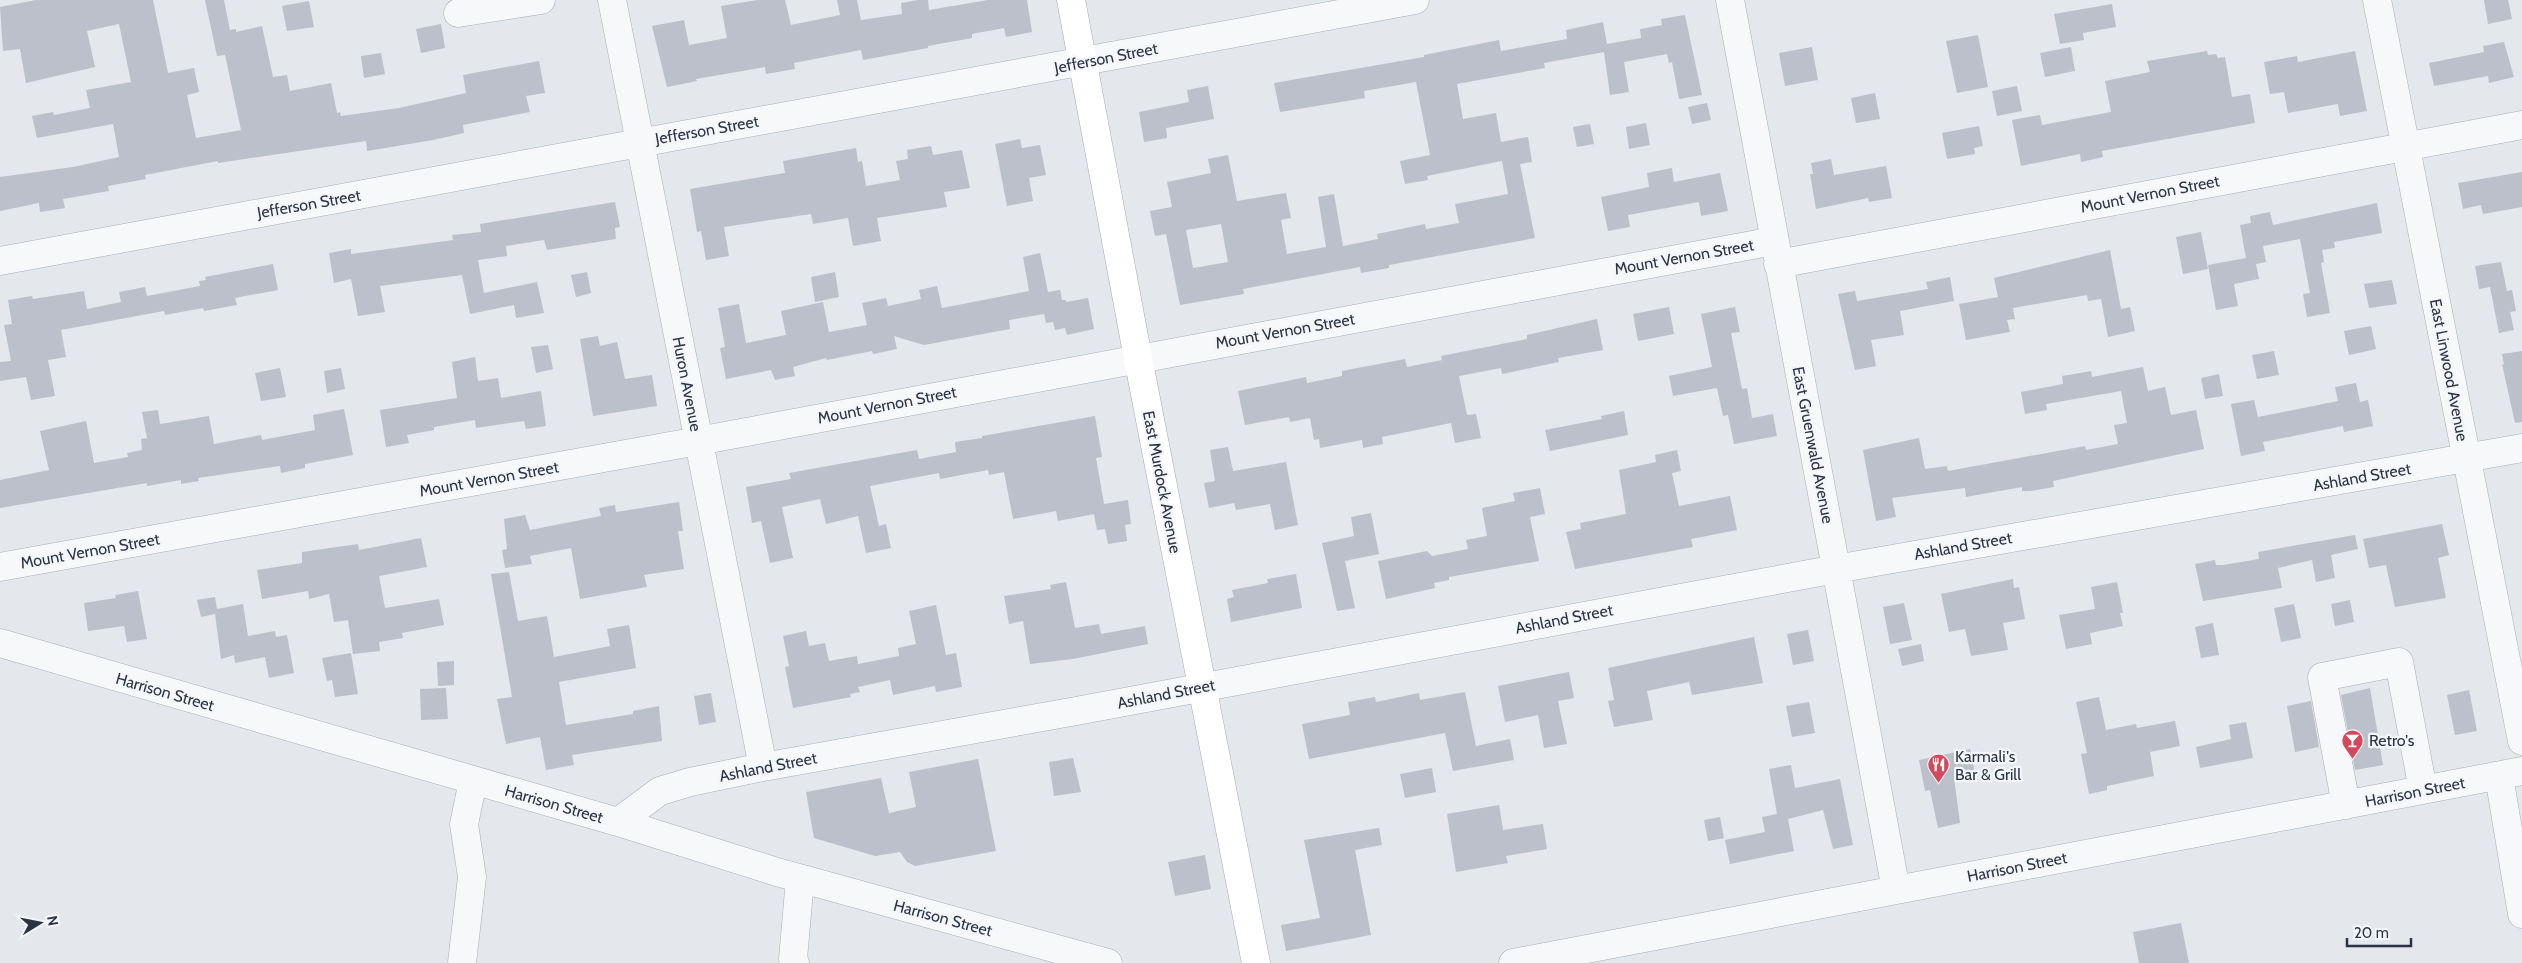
<svg xmlns="http://www.w3.org/2000/svg" width="2522" height="963" font-family="Cabin,sans-serif">
	<style>
		.building { fill: #bbc0ca; fill-rule: evenodd }
		.lines { fill: none; stroke-linecap: round; stroke-linejoin: round }
		.minor-casing { stroke: #a9aeb7; stroke-width: 29 }
		.major-casing { stroke: #a3abb8; stroke-width: 29 }
		.minor { stroke: #f7f8fa; stroke-width: 28 }
		.major { stroke: #fff; stroke-width: 28 }
		.labels { text-anchor: middle; dominant-baseline: central; stroke-width: 4.5; stroke-linejoin: round; paint-order: stroke }
		.street-label { font-size: 16px; fill: #2b3445; stroke: #f4f6f9 }
		.poi-label { font-size: 16px; fill: #2b3445; stroke: #f4f6f9; text-anchor: start }
	</style>
	<rect width="100%" height="100%" fill="#e4e7ec"/>
	<path class="building" d="M36 0H153L168 73 194 68 199 92 187 95 196 138 241 130 225 55 217 56 205 0H224L230 30 236 29V32L262 26 273 77 287 75 290 91 331 83 337 113 340 112 341 116 399 108 466 93 463 75 539 61 545 93 526 96 530 112 463 125 464 133 433 140 367 151 366 141 218 163V161L145 175 146 179 108 186 109 191 63 199 65 208 40 212 39 203 0 211V177L73 167 119 157 113 124 37 138 32 116 53 112 54 115 90 108 86 90 131 82 119 24 87 31 95 67 26 83 20 49 3 51 0 7Z
		M757 0H785L791 25 840 15 837 0H857L861 20 902 14 901 3 918 0H928L929 10 988 0H1027L1032 32 1006 37 1004 28 972 34V38L928 46V48L863 60 861 50 794 63 795 69 766 74 765 67 696 79 697 81 667 87 652 26 684 20 689 45 727 38 721 6Z
		M2484 0H2508L2512 19 2488 24Z
		M309 1 314 27 287 31 282 6Z
		M2112 4 2116 27 2083 33 2084 40 2060 44 2054 14Z
		M1685 15 1702 95 1679 99 1672 62 1669 63 1667 54 1624 62 1629 92 1610 95 1604 52 1544 63 1545 68 1457 84 1463 119 1496 113 1501 142 1528 137 1532 162 1520 164 1535 238 1389 265V268L1361 273 1360 267 1243 289 1244 294 1180 305 1166 234 1155 236 1150 211 1172 207 1167 182 1211 173 1208 159 1228 155 1237 201 1286 193 1291 218 1281 220 1287 254 1326 247 1318 197 1334 194 1343 246 1378 239 1377 234 1425 224 1426 229 1459 223 1455 204 1508 194 1502 161 1427 176 1428 180 1405 184 1400 161 1430 155 1416 82 1364 91 1365 98 1280 112 1274 83 1424 57V55L1499 40 1501 51 1567 39 1566 30 1603 22 1607 44 1641 38 1640 29 1662 25 1661 19ZM1221 224 1228 262 1193 268 1186 230Z
		M441 24 445 48 421 53 416 29Z
		M1978 35 1988 87 1957 93 1946 41Z
		M2504 42 2514 77 2489 83 2488 76 2434 86 2429 63 2484 52 2483 46Z
		M1812 47 1818 80 1785 86 1779 53Z
		M2071 47 2075 71 2045 77 2040 53Z
		M2207 51 2208 55 2216 54 2218 58 2225 57 2232 97 2250 94 2255 123 2102 151 2103 157 2081 162 2080 154 2021 166 2012 120 2040 115 2042 125 2111 112 2105 81 2150 72 2147 61Z
		M2355 51 2367 111 2340 116 2338 104 2288 113 2284 92 2270 94 2264 62 2297 56 2298 62Z
		M381 53 385 74 364 78 361 56Z
		M1208 86 1214 119 1166 128 1167 138 1144 142 1139 112 1189 102 1187 90Z
		M2017 86 2022 111 1997 116 1992 91Z
		M1875 93 1880 119 1856 123 1851 98Z
		M1707 103 1711 120 1692 124 1688 107Z
		M1646 123 1650 145 1629 149 1626 127Z
		M1590 124 1594 144 1577 147 1573 127Z
		M1979 126 1983 146 1974 148 1975 154 1947 159 1942 133Z
		M1020 139 1022 148 1040 145 1046 175 1029 178 1033 201 1007 206 995 144Z
		M931 146 933 155 962 150 970 188 944 192 947 207 877 218 881 241 853 246 848 218 813 224 811 214 724 227 729 256 706 260 701 231 697 232 690 189 785 173 783 161 856 148 858 162 862 161 866 186 900 180 896 161 908 159 907 150Z
		M1831 159 1834 175 1886 166 1892 198 1869 202 1868 198 1816 209 1810 174H1813L1811 163Z
		M1672 168 1674 182 1720 173 1728 211 1701 216 1699 202 1628 215 1630 227 1608 231 1601 197 1649 187 1647 173Z
		M2522 172V207L2483 214 2481 205 2463 209 2458 183Z
		M615 202 620 227 615 228 616 239 547 250 544 240 506 246 507 256 478 260 484 293 537 282 544 313 516 318 514 305 470 314 462 275 380 286 385 312 358 316 351 279 334 283 329 253 351 249V254L453 240 452 235 481 232 480 224Z
		M2377 203 2382 233 2334 242 2335 248 2322 250 2324 262 2321 263 2330 313 2307 317 2303 294 2310 293 2300 239 2263 246 2266 262 2256 264 2259 279 2234 284 2238 306 2216 310 2208 265 2246 258 2240 225 2251 223 2250 216 2270 212 2273 225Z
		M2201 232 2208 269 2183 274 2176 237Z
		M2110 250 2121 309 2130 307 2135 331 2108 337 2101 299 2088 301 2087 295 2013 308 2015 319 2007 320 2010 332 1966 340 1959 304 1998 297 1994 278Z
		M1040 253 1048 292 1060 290 1062 300H1066V302L1088 298 1094 329 1067 335 1065 328 1055 330 1053 322 1046 323 1044 314 1009 320 1010 329 924 345 894 336 897 349 873 354 872 351 827 360 826 358 793 367 795 376 775 380 771 370 726 379 720 348 725 347 718 308 739 304 746 343 786 335 781 311 823 302 829 332 867 325 862 303 886 298 888 306 921 299 919 290 937 286 942 308 1029 291 1023 257Z
		M2501 262 2507 291 2512 290 2516 311 2510 312 2514 330 2499 333 2490 287 2479 289 2475 266Z
		M273 264 278 290 235 298 237 305 204 311 203 308 165 315 164 311 61 330 66 357 48 360 55 396 31 400 26 377 0 381V362L11 361 4 325 12 324 8 300 32 296 33 299 84 291 87 309 121 302 119 292 145 287 147 296 200 286 199 281 206 280 205 277Z
		M587 272 591 293 576 297 571 275Z
		M835 272 839 297 815 302 811 277Z
		M1950 277 1954 301 1900 311 1904 335 1871 340 1876 366 1855 370 1838 294 1855 291 1857 301 1928 289 1926 282Z
		M2392 280 2397 304 2369 308 2364 284Z
		M1669 307 1674 334 1638 341 1633 314Z
		M1735 307 1740 332 1731 333 1742 389 1747 388 1752 418 1773 414 1777 436 1734 444 1728 415 1723 416 1717 388 1673 396 1669 376 1712 367 1701 314Z
		M1597 319 1603 350 1558 358 1559 362 1502 374 1501 368 1459 376 1467 415 1476 414 1481 438 1455 443 1451 423 1382 437 1383 444 1363 448 1362 440 1320 448 1319 439 1314 440 1310 418 1290 422 1289 417 1245 425 1238 391 1306 377 1307 383 1342 376V371L1405 359 1407 367 1442 360 1441 356 1527 339V335Z
		M2371 326 2376 349 2349 355 2344 331Z
		M598 336 600 346 617 342 625 379 652 375 657 406 593 416 580 339Z
		M548 345 553 369 536 373 531 347Z
		M2274 351 2279 375 2257 379 2252 355Z
		M2522 351V422L2515 423 2502 364 2504 365 2502 354Z
		M475 357 478 381 498 378 501 398 541 391 546 426 526 429 524 421 476 428 475 420 434 427V430L407 435 409 443 386 447 380 410 457 398 452 362Z
		M2143 367 2148 391 2165 387 2171 415 2196 410 2204 449 2053 481 2054 487 2030 491H2022V487L1966 497 1965 488 1892 498 1896 517 1876 521 1863 450 1919 438 1925 469 1947 466 1948 471 2085 446 2086 450 2118 444 2114 425 2127 423 2121 391 2046 404 2047 410 2025 414 2021 392 2063 384 2062 376 2091 371 2092 377Z
		M280 368 286 397 261 401 255 373Z
		M341 368 345 389 327 393 324 371Z
		M2219 374 2223 396 2205 399 2201 378Z
		M2356 383 2360 402 2368 400 2373 426 2344 432 2343 426 2263 442 2265 451 2241 456 2231 404 2254 400 2258 417 2338 401 2335 387Z
		M344 409 353 455 305 464V468L281 473 280 466 198 478 199 481 181 484V480L147 486V483L0 508V480L49 470 40 431 86 421 94 463 128 457 127 453 142 450 141 439 147 438 142 412 158 410 160 424 209 416 214 444 261 435 262 440 315 430 313 415Z
		M1624 411 1628 435 1550 451 1545 430 1602 419 1601 416Z
		M1095 416 1102 457 1096 458 1104 504 1128 500 1131 524 1125 525 1127 541 1108 544 1105 529 1097 530 1094 514 1058 521 1056 511 1013 519 1004 472 989 475 988 470 940 479 939 473 870 486 879 526 886 524 891 548 866 553 858 516 826 524 820 499 782 507 793 558 770 563 761 521 752 523 746 487 791 479 789 473 917 450 919 459 956 452 955 442 982 438V436Z
		M1228 447 1233 471 1286 462 1298 525 1275 530 1270 504 1236 510 1234 503 1209 508 1204 483 1215 481 1210 450Z
		M1677 450 1681 471 1672 473 1679 506 1730 496 1737 530 1691 539 1693 547 1575 569 1566 532 1581 529 1580 523 1626 514 1619 470 1656 462 1655 455Z
		M1540 488 1545 514 1530 517 1539 561 1449 577V580L1434 583 1435 588 1386 599 1378 561 1427 551 1432 556 1468 549 1466 540 1487 536 1482 508 1515 501 1513 493Z
		M679 502 683 531H678L684 569 644 575 647 587 580 599 571 548 530 556 532 564 505 568 502 550 507 549 504 519 525 515 530 530 601 516 599 508 615 505 616 512Z
		M1371 513 1379 554 1345 561 1355 608 1337 611 1322 543 1354 536 1351 517Z
		M2442 524 2449 555 2438 558 2446 598 2395 607 2386 565 2369 568 2363 539Z
		M2355 535 2358 549 2331 555 2335 578 2316 582 2312 560 2278 568 2282 588 2203 601 2195 564 2215 560 2216 565H2223L2259 559 2258 552Z
		M421 538 427 567 379 576 385 608 439 599 444 625 402 633 403 638 379 642 380 651 353 654 348 620 334 622 329 594 309 599 308 591 262 599 257 570 302 563V552L358 544 359 550Z
		M509 572 518 621 547 616 554 657 610 646 607 629 629 625 636 668 559 682 566 725 633 714V711L659 706 662 741 572 755 574 765 546 770 540 737 506 744 497 699 512 697 491 574Z
		M1296 574 1302 608 1231 622 1227 599 1234 597 1232 590 1268 583 1267 579Z
		M2013 579 2014 588 2019 587 2025 619 2003 623 2008 650 1971 656 1965 629 1949 632 1941 594Z
		M1066 582 1075 628 1099 624 1101 634 1145 626 1148 644 1073 659 1030 664 1023 621 1009 624 1004 596 1051 589 1050 585Z
		M2117 582 2123 613H2120L2123 626 2090 633 2092 644 2066 649 2059 615 2095 609 2091 587Z
		M138 591 147 639 127 642 124 626 88 631 84 603 116 598 115 595Z
		M215 597 217 609 243 604 248 636 275 631 276 637 287 635 294 673 269 678 265 657 235 663 234 655 221 659 215 614 201 617 197 600Z
		M2350 600 2354 622 2335 626 2331 604Z
		M1904 603 1912 640 1890 644 1883 607Z
		M2294 604 2301 638 2281 642 2274 608Z
		M936 605 946 655 956 653 962 687 936 692 935 686 893 695 890 680 858 687 860 692 850 694 851 697 793 708 785 667 789 666 783 636 806 631 809 646 825 643 829 661 857 656 858 664 899 656 898 648 916 644 909 611Z
		M2213 623 2219 655 2201 658 2195 627Z
		M1808 630 1814 661 1793 665 1787 634Z
		M1754 637 1763 683 1692 695 1689 682 1647 691 1653 720 1614 727 1608 701 1614 700 1608 668Z
		M1921 644 1924 661 1902 666 1898 649Z
		M351 653 358 694 335 697 332 680 327 681 322 658Z
		M454 661V685L438 686 437 662Z
		M1569 672 1574 698 1558 701 1567 744 1544 748 1538 715 1505 722 1498 686Z
		M446 688 448 719 421 720 420 689Z
		M2370 688 2383 765 2355 770 2341 695Z
		M2469 690 2477 731 2455 735 2447 695Z
		M1465 692 1476 746 1510 739 1514 760 1453 771 1445 733 1309 759 1302 724 1350 715 1348 702 1375 697 1376 702 1419 693 1420 700Z
		M711 693 716 722 699 725 694 696Z
		M2099 697 2106 730 2136 724 2137 728 2175 721 2180 746 2150 752 2154 776 2107 786V790L2089 794 2081 754 2087 753 2076 702Z
		M2311 701 2319 747 2295 752 2287 706Z
		M1809 702 1815 733 1792 737 1786 706Z
		M2246 722 2253 758 2200 768 2196 747 2231 739 2229 725Z
		M1970 749 1975 774 1954 778 1960 823 1938 828 1930 790 1925 791 1919 760Z
		M1073 758 1081 792 1054 796 1049 762Z
		M978 759 996 851 915 866 907 862 900 852 875 856 814 838 806 792 881 778 889 813 916 807 909 772Z
		M1791 765 1795 788 1840 779 1853 845 1833 849 1823 810 1788 819 1794 851 1730 864 1725 840 1765 832 1762 817 1777 814 1769 769Z
		M1432 768 1436 792 1405 798 1400 774Z
		M1499 805 1503 830 1543 824 1547 849 1506 856 1508 863 1456 872 1447 814Z
		M1720 817 1724 838 1708 841 1704 820Z
		M1379 828 1382 845 1355 850 1371 935 1286 951 1281 925 1320 918 1304 840Z
		M1205 855 1211 889 1175 896 1168 862Z
		M2181 923 2189 963H2139L2133 932Z"/>
	<g class="lines">
		<defs>
			<path id="minor" d="M612 0 763 767
				M1730 0 1896 890
				M2377 0 2522 741
				M458 13 541 0
				M0 261 1415 0
				M1778 264 2522 125
				M0 567 698 441 1774 241
				M0 643 618 822 777 872 1108 963
				M2499 776 2522 914
				M2346 805 2322 677 2399 662 2423 790
				M618 822 660 791 690 782 763 767 1071 712 1836 569 2522 448
				M462 963 472 877 464 824 473 781
				M795 963 793 959 800 879
				M1513 963 2522 771"/>
			<path id="major" d="M1071 0 1138 358 1256 963"/>
		</defs>
		<use href="#minor" class="minor-casing"/>
		<use href="#major" class="major-casing"/>
		<use href="#minor" class="minor"/>
		<use href="#major" class="major"/>
	</g>
	<defs>
		<symbol id="bar-pin" viewBox="-11 -11 22 30"><path d="M0 17L-7.5 6A9.5 9.5 0 1 1 7.5 6Z" fill="#d1495b" stroke="#f4f6f9"/><path d="M-6-5H6L.8 .8V4.5H3.5V6h-7V4.5H-.8V.8Z" fill="#fff"/></symbol>
		<symbol id="restaurant-pin" viewBox="-11 -11 22 30"><path d="M0 17L-7.5 6A9.5 9.5 0 1 1 7.5 6Z" fill="#d1495b" stroke="#f4f6f9"/><path d="M-5-6h1v4h1v-4h1v4h1v-4h1v5L-1.5 .5V6h-2V.5L-5-1ZM5-6V6H3V1.5H1.5Q1.5-4 5-6Z" fill="#fff"/></symbol>
	</defs>
	<g fill-rule="evenodd">
		<use href="#bar-pin" x="2340" y="728" width="25" height="34"/>
		<use href="#restaurant-pin" x="1926" y="752" width="25" height="34"/>
	</g>
	<g class="labels">
		<g class="street-label">
			<text transform="translate(1106 58) rotate(-11)">Jefferson Street</text>
			<text transform="translate(707 130) rotate(-10)">Jefferson Street</text>
			<text transform="translate(2150 194) rotate(-11)">Mount Vernon Street</text>
			<text transform="translate(309 204) rotate(-10)">Jefferson Street</text>
			<text transform="translate(1684 257) rotate(-10)">Mount Vernon Street</text>
			<text transform="translate(1285 331) rotate(-10)">Mount Vernon Street</text>
			<text transform="translate(2449 370) rotate(79)">East Linwood Avenue</text>
			<text transform="translate(687 384) rotate(79)">Huron Avenue</text>
			<text transform="translate(887 405) rotate(-11)">Mount Vernon Street</text>
			<text transform="translate(1813 445) rotate(79)">East Gruenwald Avenue</text>
			<text transform="translate(2362 477) rotate(-10)">Ashland Street</text>
			<text transform="translate(489 479) rotate(-10)">Mount Vernon Street</text>
			<text transform="translate(1162 482) rotate(79)">East Murdock Avenue</text>
			<text transform="translate(1963 546) rotate(-10)">Ashland Street</text>
			<text transform="translate(90 551) rotate(-10)">Mount Vernon Street</text>
			<text transform="translate(1564 619) rotate(-11)">Ashland Street</text>
			<text transform="translate(165 692) rotate(16)">Harrison Street</text>
			<text transform="translate(1166 694) rotate(-11)">Ashland Street</text>
			<text transform="translate(768 767) rotate(-11)">Ashland Street</text>
			<text transform="translate(2415 792) rotate(-11)">Harrison Street</text>
			<text transform="translate(554 804) rotate(16)">Harrison Street</text>
			<text transform="translate(2017 867) rotate(-11)">Harrison Street</text>
			<text transform="translate(943 918) rotate(15)">Harrison Street</text>
		</g>
		<g class="poi-label">
			<text x="2369" y="740">Retro's</text>
			<text x="1955" y="756">Karmali's<tspan x="1955" dy="18">Bar &amp; Grill</tspan></text>
		</g>
	</g>
	<g transform="translate(40 923) rotate(80)" stroke="#f4f6f9" stroke-width="4" paint-order="stroke">
	<path d="M0-4L9 19L0 12L-9 19Z" fill="#2b3445"/>
	<text y="-8" font-size="14" font-weight="bold" text-anchor="middle" fill="#2b3445">N</text>
	</g>
	<path d="M2347 938v8h64v-8" fill="none" stroke="#2b3445" stroke-width="2.5"/>
	<text x="2354" y="938" font-size="15" fill="#2b3445" stroke="#f4f6f9" stroke-width="4" paint-order="stroke">20 m</text>
</svg>
